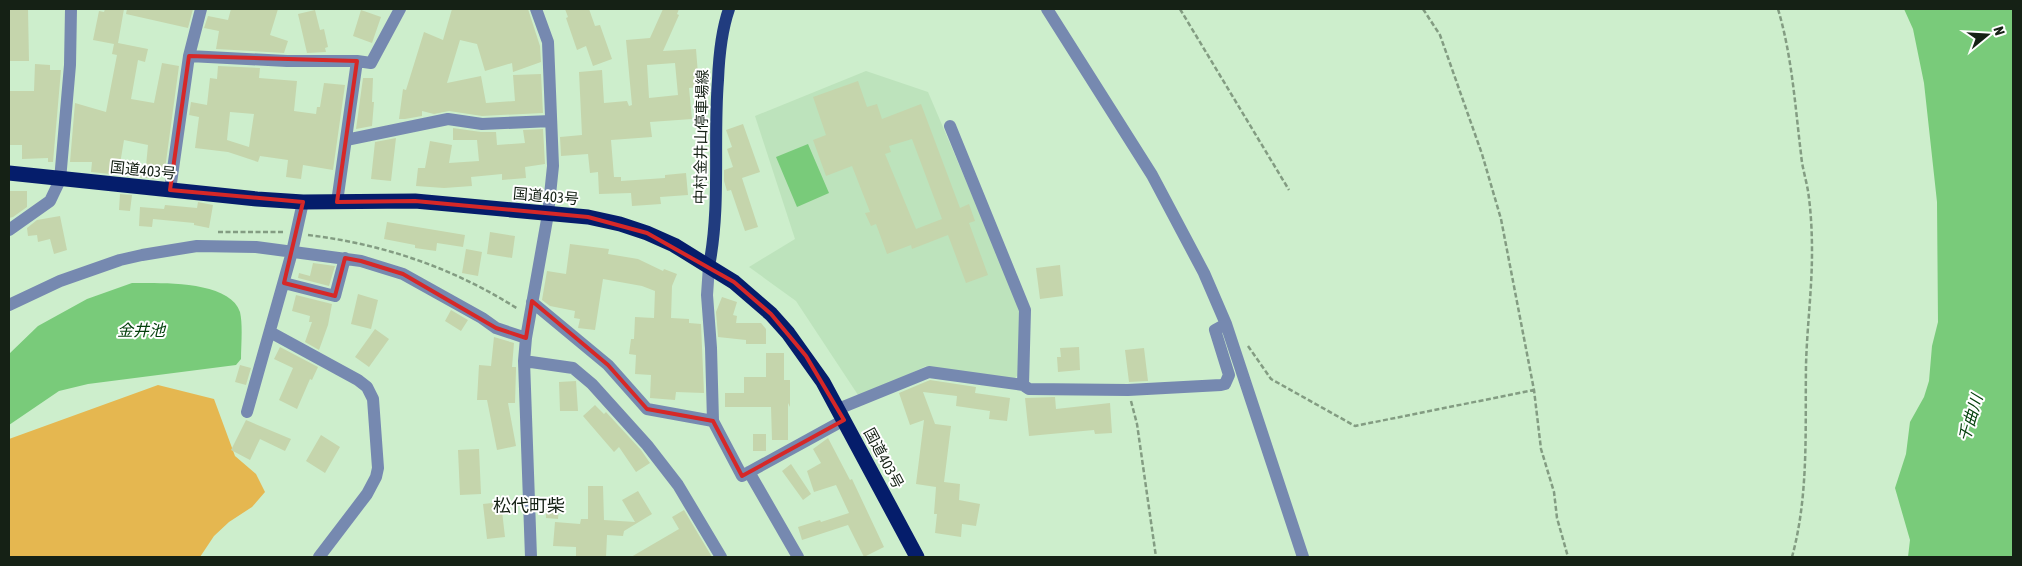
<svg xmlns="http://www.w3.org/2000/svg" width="2022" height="566" font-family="'Asap Condensed','Noto Sans JP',sans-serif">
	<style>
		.built { fill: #bde3bc }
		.green { fill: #e5b750 }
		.water { fill: #79cb7a }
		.building { fill: #c5d5ac; fill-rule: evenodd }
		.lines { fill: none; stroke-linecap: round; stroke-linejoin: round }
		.path { stroke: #839c82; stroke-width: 2.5; stroke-dasharray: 5 2.5; stroke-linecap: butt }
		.minor { stroke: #7689b0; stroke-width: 12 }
		.major { stroke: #213c7f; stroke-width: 12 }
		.highway { stroke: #051d6b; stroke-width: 15 }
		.marked { fill: none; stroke: #d62828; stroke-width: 4; stroke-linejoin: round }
		.labels { text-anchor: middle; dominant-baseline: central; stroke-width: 4; stroke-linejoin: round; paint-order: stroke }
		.street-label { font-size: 15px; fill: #152115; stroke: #fff }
		.water-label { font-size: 16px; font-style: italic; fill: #05410d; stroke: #fff }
		.quarter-label { font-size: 18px; fill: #152115; stroke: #fff }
	</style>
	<rect width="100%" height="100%" fill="#cdeecc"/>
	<path class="built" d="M866 71 928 92 1021 310 1018 375 1010 383 926 366 860 398 796 301 749 267 795 239 755 116Z"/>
	<path class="green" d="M158 385 214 399 235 456 256 474 265 492 252 507 229 522 214 536 200 557H9V439Z"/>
	<path class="water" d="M1904 9H2013V557H1908L1910 540 1895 488 1906 454 1910 422 1924 397 1929 381 1932 346 1938 322 1937 202 1924 83 1913 29Z
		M808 144 829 193 797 207 776 157Z
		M132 283C159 283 230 280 240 312 243 325 241 346 241 359L236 365 88 384 59 391 9 425V354L38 326 87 299Z"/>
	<path class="building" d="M9 9H28L29 61H9Z
		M105 9H124L118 43 148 49 145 62 138 60 131 99 154 103 162 63 179 66 165 169 158 168 157 179 91 172 92 162H70L75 103 106 112 117 55 112 54 114 44 93 40 99 11 104 12ZM124 140 148 145 146 166 120 164Z
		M127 9H193L188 28 126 14Z
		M231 9H278L270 35 288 41 284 53 216 49 219 31 204 28 208 16 228 20Z
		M452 9H528L540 46 541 62 513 72 512 63 485 71 477 44 460 40 447 83 481 76 486 103 515 101 513 75 541 74 543 113 482 116 449 111 434 114 422 111V116L405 119H399L403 89 406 90 424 32 443 40Z
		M565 9H589L595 26 600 25 612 59 593 66 586 46 577 50 566 18 568 17Z
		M663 9H679L677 14 679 15 663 51 696 49 699 87 689 88 692 119 650 122 652 137 611 140 614 177H621V181L665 178V175L686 173 688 195 660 197 661 204 632 206 631 193 599 194 598 172 590 173 588 154 561 156 560 137 582 135 579 72 602 70 604 103 627 101 629 106 632 105 626 40 650 38ZM675 63 678 95 649 98 647 65Z
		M315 10 320 30 324 29 328 47 325 48 326 52 307 53 298 14Z
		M361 10 381 17 372 43 353 36Z
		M35 64 50 65V70H61L53 162H48V158L22 159V145H9V91H34Z
		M218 66 260 68 259 78 297 81 294 111 316 114 317 107H320L324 83 345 85 333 170 303 165 301 179 286 177 288 160 260 156 258 162 228 152 195 148 199 117 189 115 191 102 207 105 210 78 217 79ZM230 112 254 114 249 147 227 140Z
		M363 78H373L372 102H374L372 126 356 129Z
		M858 81 867 107 877 104 882 119 921 104 960 208 969 204 975 221 969 223 988 275 966 283 948 235 912 249 911 245 887 254 876 224 871 226 865 213 870 212 852 166 826 176 813 140 826 135 813 97ZM912 139 942 219 916 229 885 154 891 152 889 146Z
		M743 124 760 172 742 178 758 227 745 231 731 190 727 191 724 181V170L733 167 727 149 732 147 726 130Z
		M453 128 481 132H496L497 145 525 143 523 130 543 129 545 164 525 167 526 178 502 180V174L471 177 472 186 444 188 416 186 418 168H425L430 141 452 145 449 163 479 161 477 140H453Z
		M396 138 391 181 371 179 375 142Z
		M9 191H27V207L13 217 9 218Z
		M120 194 132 195 130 211 119 210Z
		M198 202 213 205 209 228 194 225V223L153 219 152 227 139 226 140 207 164 209 165 205 197 208Z
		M60 216 67 250 54 254 50 239 38 242 37 235 28 236 27 228 37 220Z
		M387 222 465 235 463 247 437 243 436 251 415 248V245L384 239Z
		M490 232 515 236 512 258 487 254Z
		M570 244 609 249 608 254 638 259 663 271 664 269 677 274 672 286 671 318 689 319V323L701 324 704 393 676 392 675 400 650 398 651 375 635 374 636 355 629 354 631 339H634L635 317 654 318 655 291 642 286 603 279 595 330 578 328 580 319 574 318 575 311 550 306 542 300 547 271 566 274Z
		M466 249 482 252 478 276 462 273Z
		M313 263 335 266 329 286 298 278 299 273 310 276Z
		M1060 265 1063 296 1040 299 1036 268Z
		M358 294 378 300 371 329 351 324Z
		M296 295 332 304 328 325 319 350 305 342 312 322H309L310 316 292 311Z
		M722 297 737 302 733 315 737 316 736 323H761L766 329V344H746V340L718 337 716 312Z
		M451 310 468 320 461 331 445 321Z
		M375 329 389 339 369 367 355 357Z
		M494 337 514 343 512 367H516V370L515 403H508L516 446 497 450 487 400H477L479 365 491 366Z
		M280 347 318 367 312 380 310 379 297 409 279 400 293 368 274 359Z
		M1079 347 1080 370 1058 372 1057 357H1061L1060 348Z
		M1144 348 1148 381 1129 382 1125 350Z
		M766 353H784V380H790V407L788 403V440H772L771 407H725V393H744V377H766Z
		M240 365 251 368 246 385 235 382Z
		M930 380 976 387 975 393 1010 398 1007 421 989 419 990 411 956 406 957 396 923 392 935 424 951 426 944 482 960 484 959 500 980 504 976 526 962 524 961 537 935 533 937 514H934L936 487 916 484 924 420 910 425 899 393Z
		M576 381 578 411H560L559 382Z
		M1055 397 1056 409 1110 403 1112 433 1095 434 1094 430 1029 436 1025 398Z
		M595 405 604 414 606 412 641 450 650 463 636 472 619 447 614 452 583 416Z
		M246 420 291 439 285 451 260 439 250 460 231 450Z
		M753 434H766V451H753Z
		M321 435 340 447 325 473 306 461Z
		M828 438 850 480 852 479 884 547 864 557 848 525 802 540 798 527 820 520 821 522 849 513 836 485 814 492 807 471 821 463 813 449Z
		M479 449 481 494 460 495 458 450Z
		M791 464 811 494 803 500 782 471Z
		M588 486H603L604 520 635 522 622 500 638 491 652 514 624 531 623 536 607 535 606 557H576V547L553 546 555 522 580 524 581 519H588Z
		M501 502 505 537 487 539 483 504Z
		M546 507 559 508 558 519 546 518Z
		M684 510 712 557H631L679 529 672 517Z"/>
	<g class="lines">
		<path class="path" d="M1180 9 1289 190
			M1423 9 1440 35 1482 154 1501 219 1534 390 1541 449 1554 492 1557 518 1568 557
			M1778 9C1792 56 1795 105 1801 154 1802 167 1806 179 1808 191 1811 211 1812 232 1812 252 1812 290 1807 327 1806 365 1805 429 1809 495 1792 557
			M218 232H283
			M308 235C383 244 454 268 518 309
			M1248 346 1271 379 1355 426 1534 390
			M1131 401 1137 424 1156 557"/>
		<path class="minor" d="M1047 9 1152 175 1204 273 1226 324 1303 557
			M189 56 287 61H357
			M346 140 448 119 482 124 551 121
			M170 190 189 56 201 9
			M337 202 357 61 371 63 400 9
			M9 230 50 201 60 180 70 65 71 9
			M709 266 707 295 711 348 713 421 742 476 844 420
			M284 283 335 296 345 258
			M532 302 608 365 647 409 713 421
			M9 305 60 281 120 260 142 255 197 246 256 247 361 261 403 274 482 318 496 328 526 338
			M270 332 358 380 367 387 373 399 378 468 376 477 367 494 319 557
			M524 361 573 368 592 384 647 445 678 485 721 557
			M1023 385 1029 389 1128 390 1221 385 1225 384 1229 375 1215 330 1226 324
			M838 409 929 372 1023 385 1025 310 950 126
			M247 412 292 252 303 202
			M749 472 798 557
			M531 557 524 361 526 338 548 214 553 166 548 42 536 9"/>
		<path class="major" d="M709 266C721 205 713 142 718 80 719 55 721 32 729 9"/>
		<path class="highway" d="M9 173 257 199 303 202 415 201 588 217 620 224 647 233 674 245 734 282 771 314 788 333 823 382 917 557"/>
	</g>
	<path class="marked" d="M189 56 357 61 337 202 415 201 588 217 647 233 734 282 771 314 806 356 844 420 742 476 713 421 647 409 608 365 532 301 526 338 496 328 403 274 361 261 345 258 335 296 284 283 303 202 170 190Z"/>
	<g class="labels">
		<g class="street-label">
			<text transform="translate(701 137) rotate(-89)">中村金井山停車場線</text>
			<text transform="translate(143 170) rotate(6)">国道403号</text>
			<text transform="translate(546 196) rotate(5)">国道403号</text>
			<text transform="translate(884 458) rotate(62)">国道403号</text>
		</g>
		<g class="water-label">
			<text x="141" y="330">金井池</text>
			<text transform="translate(1970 418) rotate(-73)">千曲川</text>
		</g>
		<g class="quarter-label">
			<text x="529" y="505">松代町柴</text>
		</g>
	</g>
	<rect width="2022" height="566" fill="none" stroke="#152115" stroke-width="20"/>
	<g transform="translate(1987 35) rotate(72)" stroke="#ffffff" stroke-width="4" paint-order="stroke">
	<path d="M0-4L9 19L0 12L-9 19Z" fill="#152115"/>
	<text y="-8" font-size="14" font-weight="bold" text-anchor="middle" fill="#152115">N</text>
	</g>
</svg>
